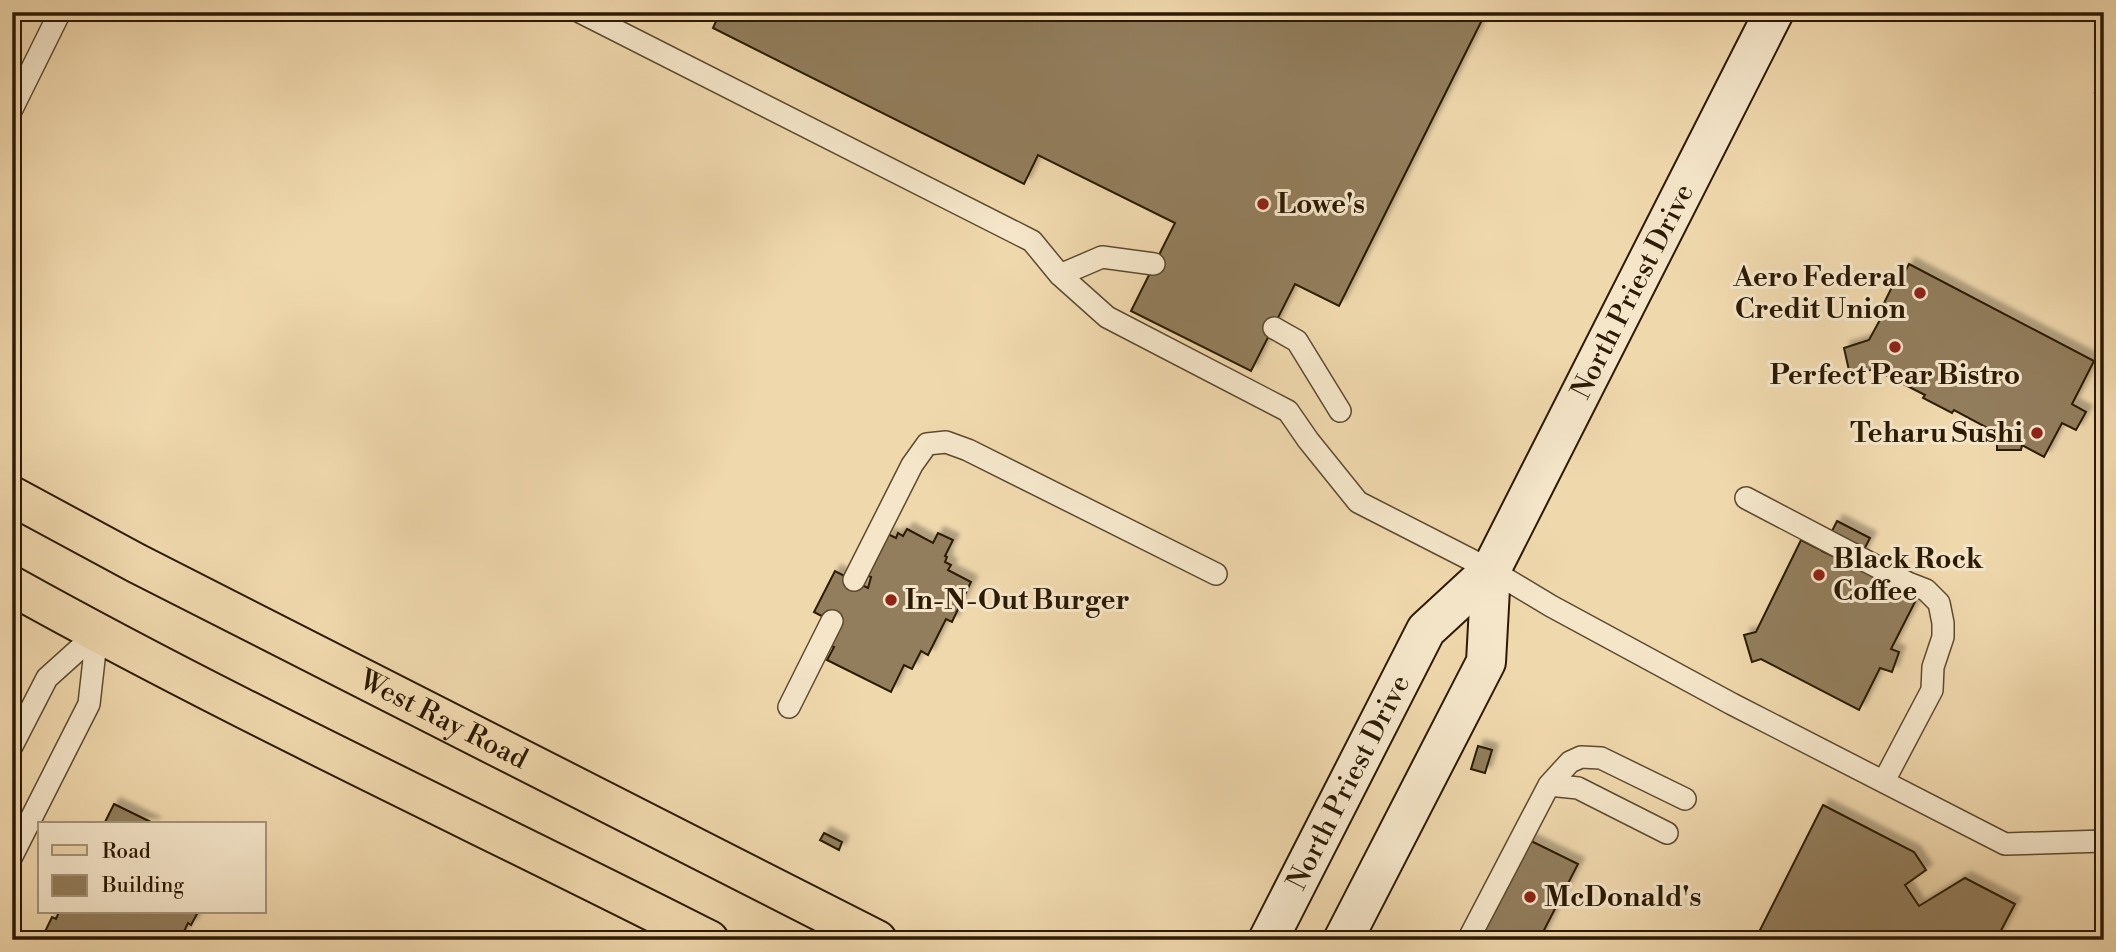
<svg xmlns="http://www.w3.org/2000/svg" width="2116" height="952" font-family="'Libre Bodoni',serif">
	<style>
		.building { fill: #927d5b; stroke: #2c1a03; stroke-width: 2; filter: url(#shadow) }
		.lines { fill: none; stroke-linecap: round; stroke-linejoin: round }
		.lane-casing { stroke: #5d4a2e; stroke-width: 24 }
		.secondary-casing { stroke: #2c1a03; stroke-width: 42 }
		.primary-casing { stroke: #2c1a03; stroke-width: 42 }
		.lane { stroke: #f5e6ca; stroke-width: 21 }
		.secondary { stroke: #f5e6ca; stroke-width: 38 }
		.primary { stroke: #f0d8ad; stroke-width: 38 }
		.poi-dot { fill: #8f2418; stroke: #f5e6ca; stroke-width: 2.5 }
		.labels { text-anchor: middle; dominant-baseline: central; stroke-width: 6; stroke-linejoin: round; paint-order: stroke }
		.poi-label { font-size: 28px; font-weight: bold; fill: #2c1a03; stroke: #f5e6ca; text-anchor: start }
		.street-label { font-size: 28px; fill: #2c1a03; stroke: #f5e6ca }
	</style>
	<defs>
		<filter id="shadow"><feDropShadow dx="6" dy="-6" stdDeviation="2" flood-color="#0004"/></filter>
	</defs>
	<rect width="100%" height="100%" fill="#f0d8ad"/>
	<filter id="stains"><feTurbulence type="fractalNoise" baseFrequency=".00286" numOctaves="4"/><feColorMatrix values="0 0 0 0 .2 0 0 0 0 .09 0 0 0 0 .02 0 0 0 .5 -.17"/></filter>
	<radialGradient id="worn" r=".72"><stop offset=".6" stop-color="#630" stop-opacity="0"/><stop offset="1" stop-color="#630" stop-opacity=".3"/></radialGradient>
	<path class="building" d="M720 12H1486L1339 306 1295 284 1251 371 1131 311 1175 223 1038 155 1024 184 713 28Z
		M2104 89V108L2095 93Z
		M1909 264 2094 361 2072 404 2086 412 2076 430 2062 423 2044 457 2022 445 2021 450H1997V433L1954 410 1952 413 1923 398 1925 395 1874 369 1850 375 1844 348 1869 340 1887 307 1883 305 1894 283 1898 285Z
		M1837 521 1870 538 1855 567 1822 551Z
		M907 529 933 543 938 533 953 540 945 556 947 557 945 562 951 565 948 570 971 582 952 622 946 619 928 655 921 651 912 669 904 665 891 692 827 660 834 647 831 646 841 626 814 612 835 571 868 588 871 577 866 575 888 534 896 538 898 533 903 536Z
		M1801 540 1917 598 1891 649 1899 652 1892 672 1880 668 1859 710 1761 659 1752 662 1744 635 1756 632Z
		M1478 746 1492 750 1485 773 1471 769Z
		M114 804 155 824H104Z
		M1823 805 1914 852 1926 870 1905 885 1919 906 1965 878 2015 904 1996 940H1755Z
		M824 833 842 842 839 850 820 840Z
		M1525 838 1578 864 1539 940H1473Z
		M59 912H198L191 925 188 923 180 940H41L52 917 56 919Z"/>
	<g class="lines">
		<defs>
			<path id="lane" d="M580 12 1032 241 1060 275 1107 317 1288 411 1308 440 1358 502 1491 570 1551 606 1732 704 2005 844 2104 841
				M12 109 60 12
				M1060 275 1102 257 1154 264
				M1274 328 1297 341 1340 411
				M1746 498 1908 583 1926 590 1939 603 1943 623V637L1933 667 1932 690 1884 781
				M854 580 912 465 927 444 946 442 968 450 1216 574
				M789 707 832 621
				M12 746 47 678 97 633
				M1549 785 1578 788 1667 833
				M12 856 89 704 97 633
				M654 940 666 918
				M1468 940 1549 785 1570 762 1581 757 1601 758 1685 799"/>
			<g id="secondary">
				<path id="s1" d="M1268 940 1426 630 1491 570 1774 12"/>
				<path d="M1343 940 1486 662 1491 570"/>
			</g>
			<g id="primary">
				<path id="s2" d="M12 496 136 563 877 940"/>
				<path d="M12 586C240 713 477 822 709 940"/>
			</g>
		</defs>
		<use href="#lane" class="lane-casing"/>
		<use href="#secondary" class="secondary-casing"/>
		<use href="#primary" class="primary-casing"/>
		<use href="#lane" class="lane"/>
		<use href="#secondary" class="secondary"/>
		<use href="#primary" class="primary"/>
	</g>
	<g class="poi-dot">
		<circle cx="1263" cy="204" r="7"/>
		<circle cx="1920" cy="293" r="7"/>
		<circle cx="1895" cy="347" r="7"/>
		<circle cx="2037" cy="433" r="7"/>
		<circle cx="1819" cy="575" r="7"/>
		<circle cx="891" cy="600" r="7"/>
		<circle cx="1530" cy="897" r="7"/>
	</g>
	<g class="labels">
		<g class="poi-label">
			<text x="1277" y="204">Lowe's</text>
			<text x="1906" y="277" text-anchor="end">Aero Federal<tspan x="1906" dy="32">Credit Union</tspan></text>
			<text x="1895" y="375" text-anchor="middle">Perfect Pear Bistro</text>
			<text x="2023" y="433" text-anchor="end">Teharu Sushi</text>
			<text x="1833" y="559">Black Rock<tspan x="1833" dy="32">Coffee</tspan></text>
			<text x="905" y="600">In-N-Out Burger</text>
			<text x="1544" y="897">McDonald's</text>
		</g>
		<g class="street-label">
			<text stroke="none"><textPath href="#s1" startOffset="749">North Priest Drive</textPath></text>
			<text stroke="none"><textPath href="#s2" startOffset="486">West Ray Road</textPath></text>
			<text stroke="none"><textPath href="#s1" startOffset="177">North Priest Drive</textPath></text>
		</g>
	</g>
	<rect width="2116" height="952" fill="none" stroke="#f0d8ad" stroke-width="42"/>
	<rect x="14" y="14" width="2088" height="924" fill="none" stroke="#2c1a03" stroke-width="3.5"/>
	<rect x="21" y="21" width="2074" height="910" fill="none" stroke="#2c1a03" stroke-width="2"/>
	<rect x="38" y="822" width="228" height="91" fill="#f5e6ca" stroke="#a5947a" stroke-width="2"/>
	<rect x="52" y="845" width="35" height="10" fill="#f0d8ad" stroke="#a5947a" stroke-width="2"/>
	<text x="102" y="858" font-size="21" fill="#2c1a03">Road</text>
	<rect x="52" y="875" width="35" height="21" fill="#927d5b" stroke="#a5947a" stroke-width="2"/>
	<text x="102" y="892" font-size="21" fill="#2c1a03">Building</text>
	<rect width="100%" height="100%" filter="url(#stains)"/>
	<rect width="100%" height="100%" fill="url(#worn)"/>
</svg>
